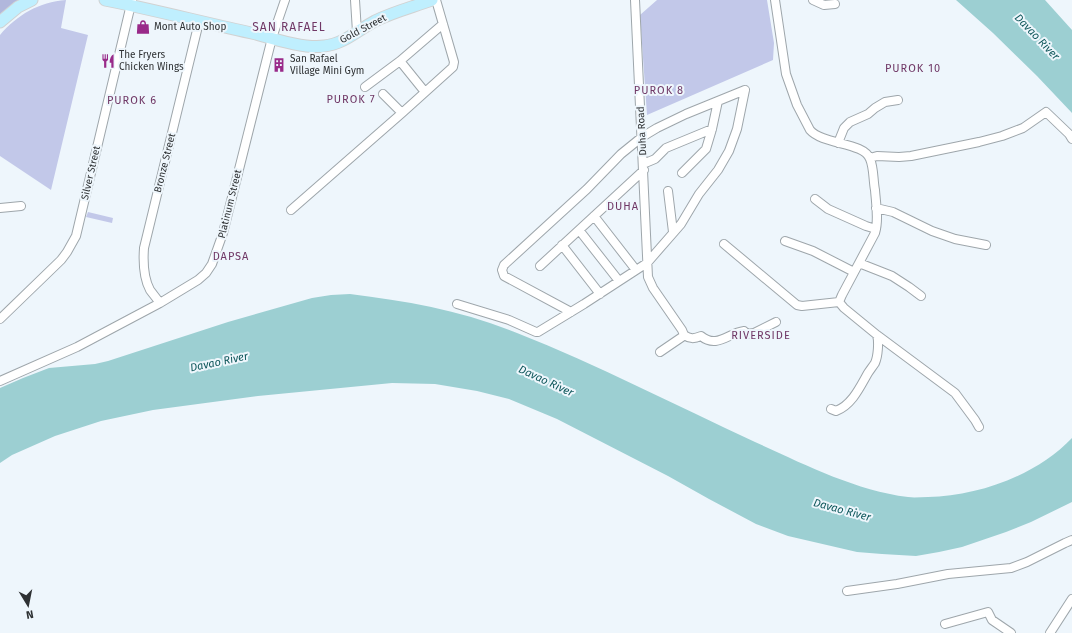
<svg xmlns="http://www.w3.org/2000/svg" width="1072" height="633" font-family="'Fira Sans',sans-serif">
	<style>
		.green { fill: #c2c8e9 }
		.forest { fill: #b1b7dc }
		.water { fill: #9ccfd2 }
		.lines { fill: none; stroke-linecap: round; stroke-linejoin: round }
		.minor-casing { stroke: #9ea6ab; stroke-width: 10 }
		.major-casing { stroke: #d1d2d2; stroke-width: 13 }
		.minor { stroke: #fff; stroke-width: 8 }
		.major { stroke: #bfeffe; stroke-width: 11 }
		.labels { text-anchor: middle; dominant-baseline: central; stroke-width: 4; stroke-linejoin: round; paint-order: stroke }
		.poi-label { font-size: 10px; fill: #2e3133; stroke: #eef6fc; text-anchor: start }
		.street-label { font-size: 10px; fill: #2e3133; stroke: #eef6fc }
		.water-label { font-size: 11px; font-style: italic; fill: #0f575b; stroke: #eef6fc }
		.neighbourhood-label { font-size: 11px; letter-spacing: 1px; fill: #703866; stroke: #eef6fc }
		.quarter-label { font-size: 12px; letter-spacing: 1px; fill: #703866; stroke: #eef6fc }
	</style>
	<rect width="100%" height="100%" fill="#eef6fc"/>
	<path class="green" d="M66 0 61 28 88 35 51 190 0 156V35C17 15 39 2 66 0Z
		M657 0H767L774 43 773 60 647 115 640 15Z
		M88 212 113 218 112 223 86 217Z"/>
	<path class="forest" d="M0 0H19L14 3 0 15Z"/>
	<path class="water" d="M956 0H1045L1072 30V113L1037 76 993 33Z
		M350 294C407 301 464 311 517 333 598 365 675 405 755 442 804 464 854 490 908 497 914 498 921 497 928 497 979 496 1037 475 1072 438V502L1031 522 1006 532 962 547 939 552 916 556 882 554 857 552 788 536 756 524 709 499 668 476 557 419 509 399 477 391 435 384 392 383 258 396 153 410 101 421 55 436 12 455 0 463V388L23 378 49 368 95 364 108 361 228 322 312 298 331 295Z"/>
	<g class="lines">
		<defs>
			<path id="minor" d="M355 0 357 32
				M635 0 648 277 653 288 682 330 684 335 682 337 660 352
				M775 0 786 74 797 105 810 130C823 145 864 142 870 159 874 168 873 180 875 190 876 204 879 220 875 233L842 295 839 302 844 308 877 335 955 393 975 420 979 427
				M813 0 824 5 835 4
				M400 61 425 92
				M365 87 400 61 443 24
				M383 94 402 113
				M838 143 844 128 850 122 868 114 875 108 885 102 898 100
				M870 158 877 156 899 157 911 156 979 142 1002 136 1023 128 1046 112 1069 134 1072 139
				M643 164 655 159 666 148 712 129
				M682 173 706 149 712 129 718 101
				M668 191 673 232
				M815 199 828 209 866 226 876 229
				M0 208 21 206
				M876 208 893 212 932 231 955 239 986 245
				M291 210 402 113 453 67 454 62 436 0
				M594 216 636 270
				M579 230 619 281
				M785 241 813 251 854 272
				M724 244 797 305 802 306 839 302
				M562 245 600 294
				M859 263 892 276 909 287 921 296
				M540 266 644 170
				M160 303C157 299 153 294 150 290 143 277 143 262 144 248L199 22
				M457 304 509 320 536 332H538L584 304 647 263 681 224 699 194 718 170 729 151 737 129 745 90
				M571 312 504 276 502 270 504 265 587 189 621 154 642 137 657 128 686 114 745 90
				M0 319 61 260 67 252 76 236 132 0
				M684 335C690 339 694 339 701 336 717 349 728 333 744 331L747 334 754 333 776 322
				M0 381 77 347 160 303 198 280 206 273 212 264 223 233 272 38 285 0
				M831 409 836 411C852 405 860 387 868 373 870 370 873 366 875 363 878 356 879 342 877 335
				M847 591 897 584 948 574 1011 568 1027 562 1065 543 1072 540
				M945 624 988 612 992 620 1011 633
				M1050 633 1072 599"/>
			<path id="major" d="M105 0C155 10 205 23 256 34 274 39 306 49 324 46 344 44 358 30 375 21 393 12 413 7 432 0
				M0 22 18 7 32 0"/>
		</defs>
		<use href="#minor" class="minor-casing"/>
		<use href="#major" class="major-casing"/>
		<use href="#minor" class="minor"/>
		<use href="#major" class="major"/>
	</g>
	<defs>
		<symbol id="shop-bare" viewBox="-9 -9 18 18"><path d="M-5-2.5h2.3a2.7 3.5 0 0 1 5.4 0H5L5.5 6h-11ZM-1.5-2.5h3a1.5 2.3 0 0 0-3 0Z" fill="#992a89" stroke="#eef6fc" stroke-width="2.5" paint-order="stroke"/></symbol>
		<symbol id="restaurant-bare" viewBox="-9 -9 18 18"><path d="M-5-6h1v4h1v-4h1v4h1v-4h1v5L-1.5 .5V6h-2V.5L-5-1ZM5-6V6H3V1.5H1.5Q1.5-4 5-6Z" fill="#992a89" stroke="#eef6fc" stroke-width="2.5" paint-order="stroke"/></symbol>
		<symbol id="building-bare" viewBox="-9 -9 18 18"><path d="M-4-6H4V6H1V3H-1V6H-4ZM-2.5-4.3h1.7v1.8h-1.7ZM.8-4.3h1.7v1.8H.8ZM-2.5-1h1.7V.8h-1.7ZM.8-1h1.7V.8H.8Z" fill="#992a89" stroke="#eef6fc" stroke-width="2.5" paint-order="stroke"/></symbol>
	</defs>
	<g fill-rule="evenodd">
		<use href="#shop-bare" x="133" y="17" width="20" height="20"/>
		<use href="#restaurant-bare" x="98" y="51" width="20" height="20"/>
		<use href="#building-bare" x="269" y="55" width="20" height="20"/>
	</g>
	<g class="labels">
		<g class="poi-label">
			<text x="154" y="27">Mont Auto Shop</text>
			<text x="119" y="55">The Fryers<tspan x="119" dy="12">Chicken Wings</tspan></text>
			<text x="290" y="59">San Rafael<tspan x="290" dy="12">Village Mini Gym</tspan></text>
		</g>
		<g class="street-label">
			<text transform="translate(363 29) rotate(-28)">Gold Street</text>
			<text transform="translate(642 131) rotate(-93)">Duha Road</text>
			<text transform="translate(165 163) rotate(-76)">Bronze Street</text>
			<text transform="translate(91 173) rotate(-77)">Silver Street</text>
			<text transform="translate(230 204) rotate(-76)">Platinum Street</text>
		</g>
		<g class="water-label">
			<text transform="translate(1037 37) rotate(46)">Davao River</text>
			<text transform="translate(219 362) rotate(-12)">Davao River</text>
			<text transform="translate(546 381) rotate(25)">Davao River</text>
			<text transform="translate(842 510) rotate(15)">Davao River</text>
		</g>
		<g class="neighbourhood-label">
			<text x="913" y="68">PUROK 10</text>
			<text x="659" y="90">PUROK 8</text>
			<text x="351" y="99">PUROK 7</text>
			<text x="132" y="100">PUROK 6</text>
			<text x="623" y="206">DUHA</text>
			<text x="231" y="256">DAPSA</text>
			<text x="761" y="335">RIVERSIDE</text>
		</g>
		<g class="quarter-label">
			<text x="289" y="27">SAN RAFAEL</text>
		</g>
	</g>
	<g transform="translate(28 605) rotate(170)" stroke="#eef6fc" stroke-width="3" paint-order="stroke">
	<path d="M0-3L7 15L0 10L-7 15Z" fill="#2e3133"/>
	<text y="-6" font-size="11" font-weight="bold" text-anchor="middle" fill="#2e3133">N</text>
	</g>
</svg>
